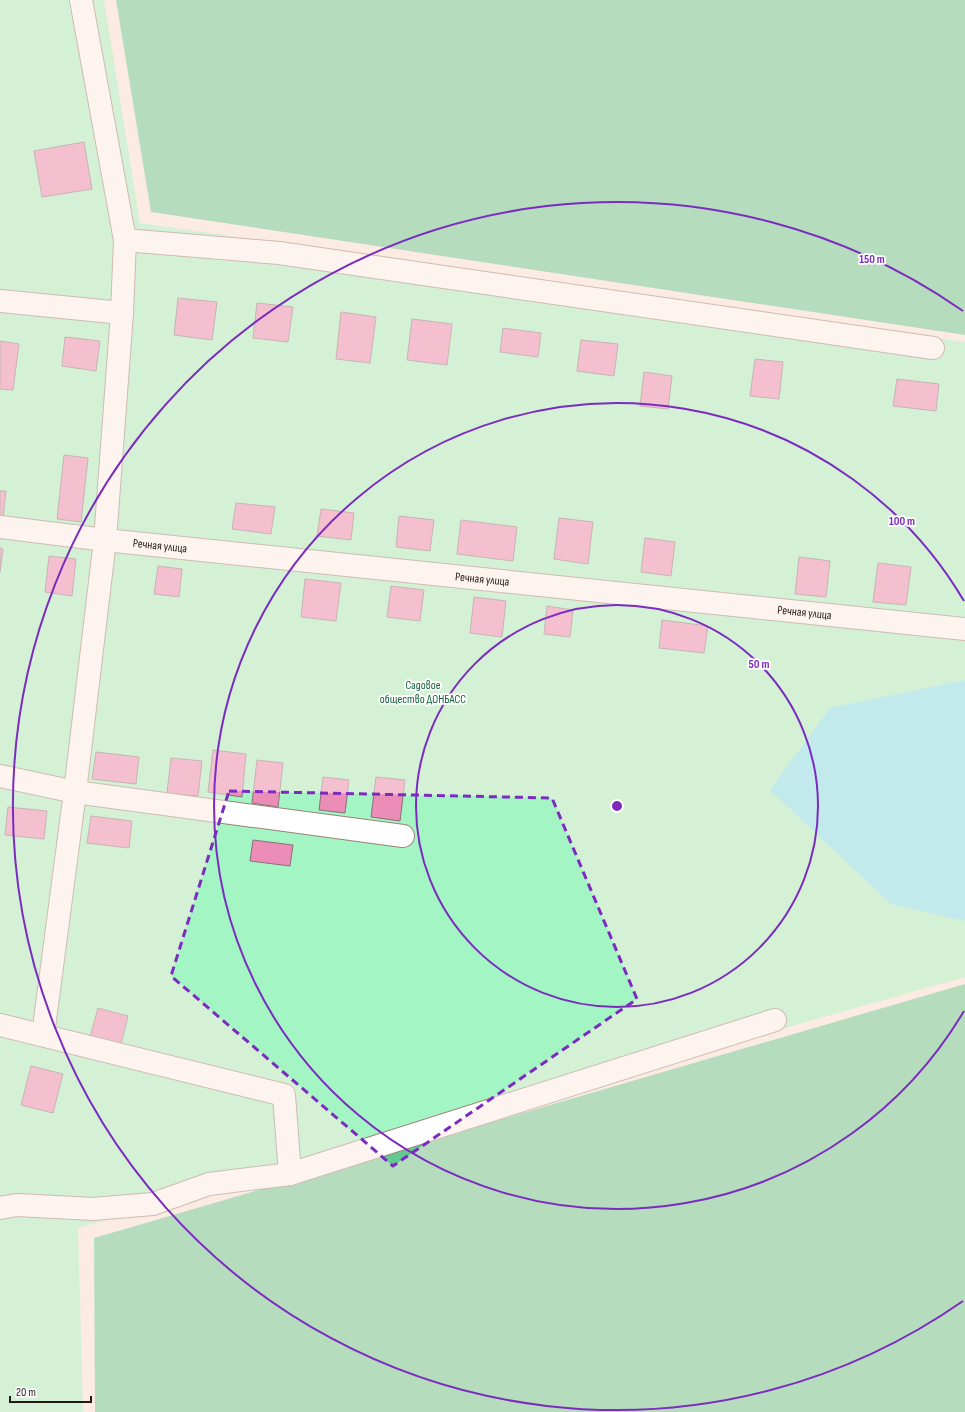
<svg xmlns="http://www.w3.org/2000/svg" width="965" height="1412" font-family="'Sofia Sans Condensed',sans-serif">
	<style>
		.green { fill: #a4f5c4 }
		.forest { fill: #63c990 }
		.water { fill: #7de8f9 }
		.building { fill: #ec8db8; stroke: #89707a }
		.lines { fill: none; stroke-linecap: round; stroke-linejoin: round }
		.street-casing { stroke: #9a8276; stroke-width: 24 }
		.street { stroke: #fff; stroke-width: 22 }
		.marked { fill: none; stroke: #7b2cbf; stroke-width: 3; stroke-dasharray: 8 5; stroke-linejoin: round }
		.ring { fill: none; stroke: #7b2cbf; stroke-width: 2 }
		.labels { text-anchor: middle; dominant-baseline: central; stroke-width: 3.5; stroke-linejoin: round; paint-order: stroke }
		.street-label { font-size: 12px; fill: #231a15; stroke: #fff }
		.park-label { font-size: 12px; fill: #17623d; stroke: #fff }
		.centre { fill: #7b2cbf; stroke: #fff; stroke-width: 2 }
		.ring-label { font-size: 12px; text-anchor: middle; font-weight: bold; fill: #7b2cbf; stroke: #fff; stroke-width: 3.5; stroke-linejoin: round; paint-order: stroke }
	</style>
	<rect width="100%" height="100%" fill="#fcebe3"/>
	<path class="green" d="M0 0H104L140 223 965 342V977L78 1228 83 1412H0Z"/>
	<path class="forest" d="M116 0H965V335L151 212Z
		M965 984V1412H95L94 1238Z"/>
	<path class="water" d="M965 680V921L891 904 770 790 830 708Z"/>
	<path class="building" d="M84 142 92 189 42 197 34 151Z
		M178 298 217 302 212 340 174 335Z
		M257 303 293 307 288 342 253 338Z
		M341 312 376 317 370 363 336 359Z
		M412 319 452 324 447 365 407 360Z
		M503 328 541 333 538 357 500 352Z
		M65 337 100 341 96 371 62 366Z
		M581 340 618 344 614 376 577 371Z
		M0 341 19 344 13 390 0 389Z
		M755 359 783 362 779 399 750 396Z
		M644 372 672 376 668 409 640 406Z
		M897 379 939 384 936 411 893 406Z
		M64 455 88 458 81 522 57 519Z
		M0 491H6L3 518 0 517Z
		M236 503 275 507 271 534 232 529Z
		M321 509 354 513 351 540 317 536Z
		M399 516 434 520 430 551 396 547Z
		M559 518 593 522 588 564 554 559Z
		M461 520 517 527 513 561 457 554Z
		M645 538 675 542 671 576 641 572Z
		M0 548 3 549 0 572Z
		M49 556 76 559 72 596 45 592Z
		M799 557 830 561 826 597 795 594Z
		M878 563 911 567 906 605 873 602Z
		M158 566 182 569 179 597 154 594Z
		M305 579 341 583 336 621 301 617Z
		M391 586 424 590 420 621 387 617Z
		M474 597 506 601 502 637 470 633Z
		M547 606 573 610 570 637 544 634Z
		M662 620 708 626 704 653 659 648Z
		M213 750 246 754 242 797 208 792Z
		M96 752 139 757 136 784 92 779Z
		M171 758 202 761 198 796 167 793Z
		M257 760 283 763 278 807 252 803Z
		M323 777 349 780 345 813 319 810Z
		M376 777 405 780 400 821 371 817Z
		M8 807 47 811 44 839 5 835Z
		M91 816 132 821 129 848 87 843Z
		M253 840 293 845 290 866 250 861Z
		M98 1008 128 1016 119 1052 88 1045Z
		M31 1066 63 1074 53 1113 21 1105Z"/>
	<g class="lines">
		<defs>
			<g id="street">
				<path d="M125 240 279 253 933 348"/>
				<path d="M0 301 122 313"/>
				<path id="s1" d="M0 527 105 540 965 629"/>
				<path d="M0 776 75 792 403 836"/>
				<path d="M0 1025 284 1095 290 1174 775 1020"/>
				<path d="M43 1035 75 792 105 540 122 313 125 240 81 0"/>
				<path d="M0 1208 17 1205 93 1209 153 1204 209 1184 290 1174"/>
			</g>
		</defs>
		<use href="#street" class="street-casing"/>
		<use href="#street" class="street"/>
	</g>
	<path d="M0 0H965V1412H0ZM229 791 552 798 637 999 393 1166 171 976Z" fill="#fcebe3" fill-opacity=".55" fill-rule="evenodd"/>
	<path class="marked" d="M229 791 552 798 637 999 393 1166 171 976Z"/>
	<g class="ring">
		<circle cx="617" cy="806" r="201"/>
		<path d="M964 1011A403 403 0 1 1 964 601"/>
		<path d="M963 1301A604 604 0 1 1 963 311"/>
	</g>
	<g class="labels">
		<g class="street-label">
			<text stroke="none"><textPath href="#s1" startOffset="161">Речная улица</textPath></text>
			<text stroke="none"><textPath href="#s1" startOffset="485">Речная улица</textPath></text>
			<text stroke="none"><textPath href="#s1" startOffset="809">Речная улица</textPath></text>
		</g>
		<g class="park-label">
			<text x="423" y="685">Садовое<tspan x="423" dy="14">общество ДОНБАСС</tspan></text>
		</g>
	</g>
	<circle cx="617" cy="806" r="6" class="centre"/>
	<g class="ring-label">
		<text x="872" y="263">150 m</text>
		<text x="902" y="525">100 m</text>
		<text x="759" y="668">50 m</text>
	</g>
	<path d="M10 1396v6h81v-6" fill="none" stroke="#231a15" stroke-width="2"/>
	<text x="16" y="1396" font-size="12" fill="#231a15" stroke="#ffffff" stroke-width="3" paint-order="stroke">20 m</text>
</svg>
